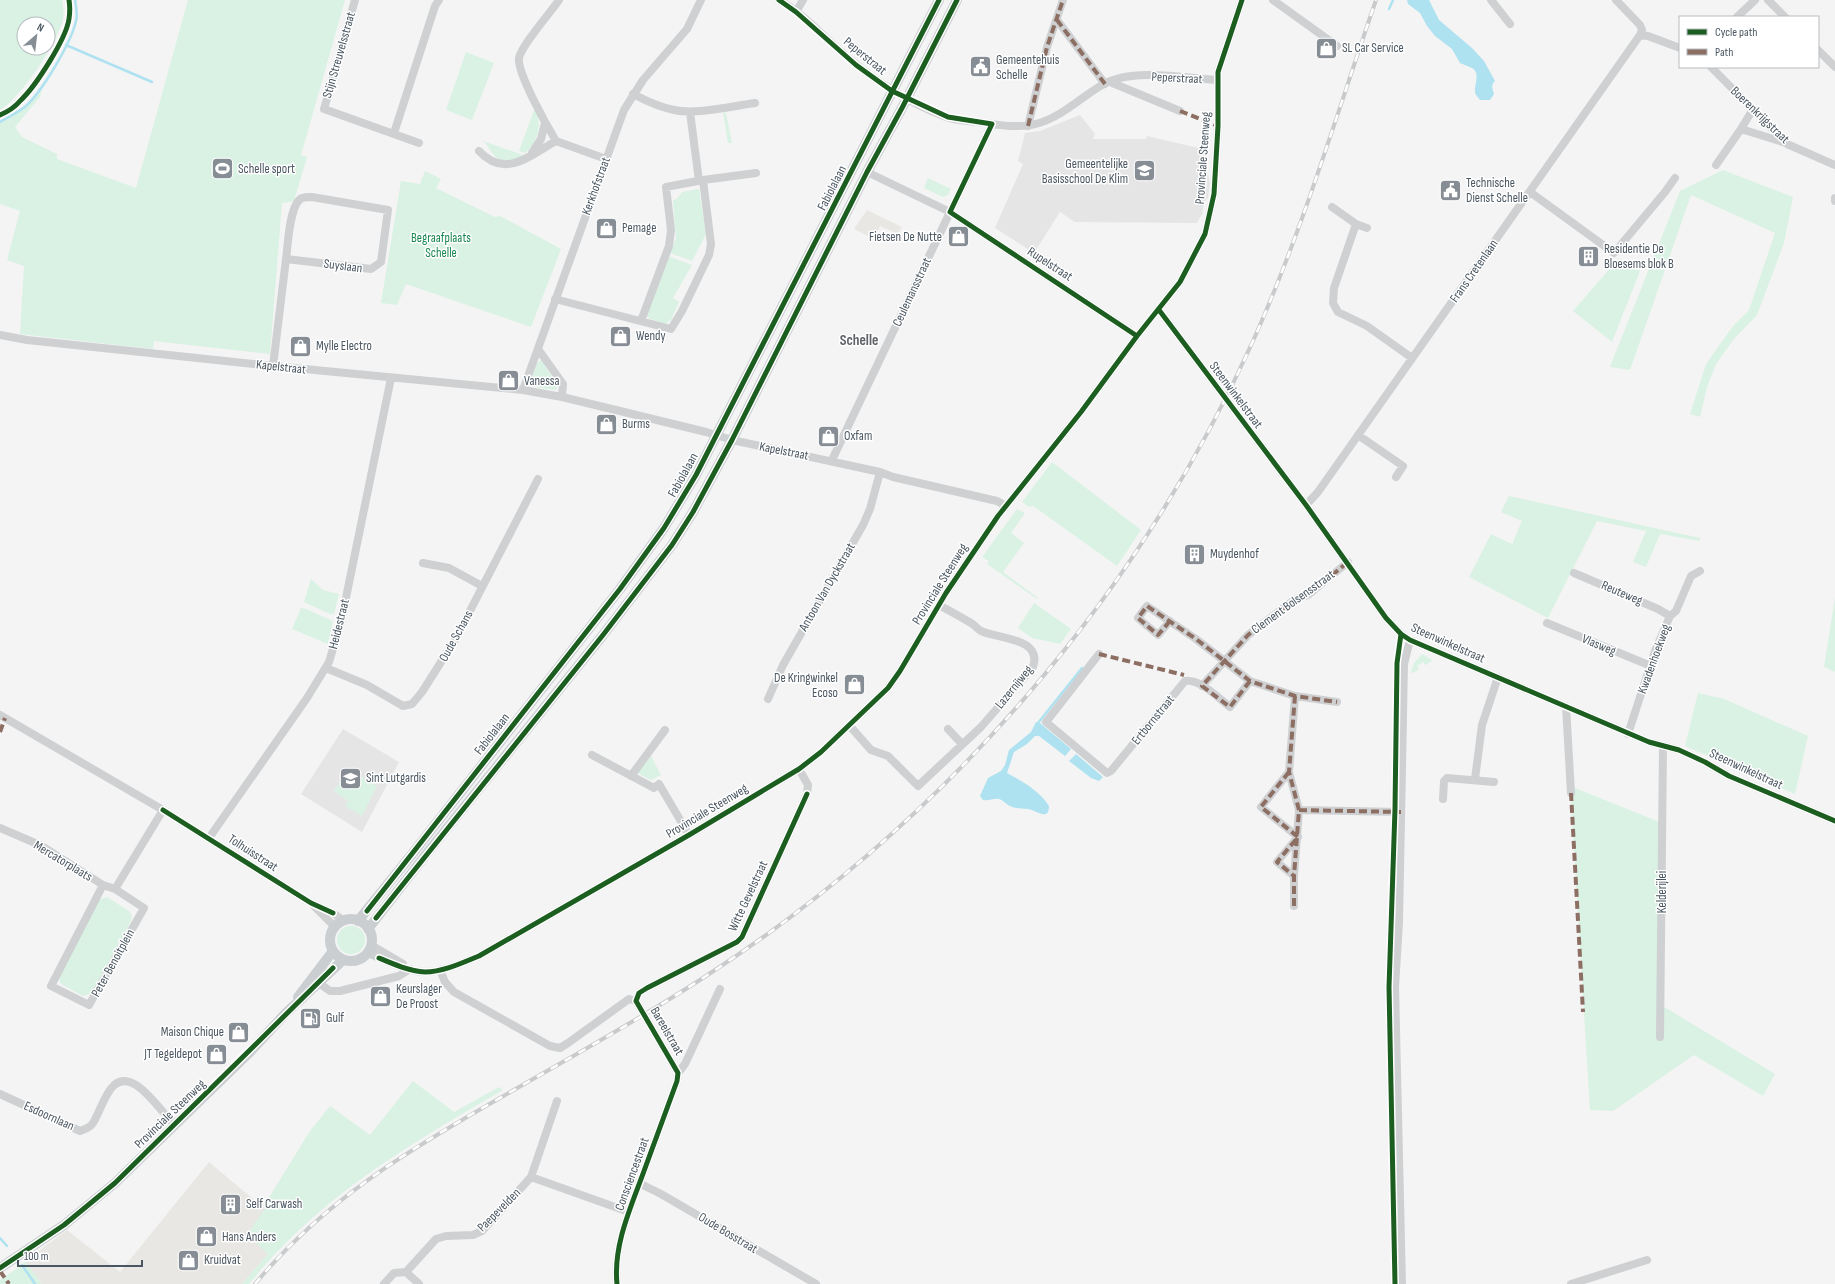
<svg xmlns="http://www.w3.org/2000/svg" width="1835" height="1284" font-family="'Sofia Sans Condensed',sans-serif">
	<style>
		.commercial { fill: #e8e7e3 }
		.education { fill: #e6e5e6 }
		.green { fill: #d9f2e3; fill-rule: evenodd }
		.water { fill: #aee2f0 }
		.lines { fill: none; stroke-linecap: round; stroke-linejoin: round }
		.stream { stroke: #aee2f0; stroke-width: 2.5 }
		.minor { stroke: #ced0d2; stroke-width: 8 }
		.major { stroke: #caced1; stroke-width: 10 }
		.rail-casing { stroke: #c9cacc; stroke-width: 4 }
		.rail { stroke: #fff; stroke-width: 2.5; stroke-dasharray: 8; stroke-linecap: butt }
		.quiet { stroke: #8d6e63; stroke-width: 4; stroke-dasharray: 8 4; stroke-linecap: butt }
		.cycleway-casing { stroke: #fff; stroke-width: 8 }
		.cycleway { stroke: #1b5e20; stroke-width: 5 }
		.labels { text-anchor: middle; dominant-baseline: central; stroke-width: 3; stroke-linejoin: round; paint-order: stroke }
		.poi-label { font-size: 13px; fill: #4a5661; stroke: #fff; text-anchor: start }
		.street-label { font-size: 13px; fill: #4a5661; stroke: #fff }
		.park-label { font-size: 13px; fill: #17864f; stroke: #fff }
		.quarter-label { font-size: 15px; font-weight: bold; fill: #5f6368; stroke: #fff }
	</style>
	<rect width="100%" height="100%" fill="#f4f4f4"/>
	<path class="commercial" d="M867 210 902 227 898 234 880 226 874 239 854 229Z
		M209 1162 265 1209 269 1253 242 1284H42L25 1261 67 1230 120 1272Z"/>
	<path class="education" d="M1080 115 1095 134 1093 139H1146L1147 136 1203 149 1210 184 1208 198 1204 202 1202 214 1197 223 1075 222 1060 212 1034 253 995 228 1023 164 1018 161 1025 133 1040 131Z
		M343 729 399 762 362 832 301 794Z"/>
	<path class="green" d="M0 0H62C63 6 64 12 63 19 59 40 20 99 0 110ZM24 24H48V48H24Z
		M188 0H345L301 155 307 157 294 201 282 203 270 354 154 341 153 349 20 334 24 266 7 260 20 211 0 204V122L26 106 43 85 40 97 15 127 22 137 57 154V159L136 188Z
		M466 52 494 63 472 120 446 110Z
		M534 110H536C542 125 538 143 525 153L519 151Z
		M723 112 726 113 732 143H728Z
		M483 141 523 155C514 160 501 165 493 154 489 150 488 145 483 141Z
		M1723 170 1793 197 1784 243 1757 315 1734 339 1716 364 1707 387 1700 417 1690 414 1706 364 1733 326 1749 310 1775 233 1691 195 1630 370 1610 367 1680 191Z
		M425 171 441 179 436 188 495 217 500 216 561 249 531 327 406 284 397 305 381 303 401 181 420 184Z
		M928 178 951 189 948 195 943 197 924 188Z
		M699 189 706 234 692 261 670 253 676 238 673 200 677 199 682 192Z
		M668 256 692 265 673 298 679 302 671 320 665 324 648 318 647 316Z
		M1619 258 1640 271 1612 342 1573 311Z
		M541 360 546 363 545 367 556 381H559V386L555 390 535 387 531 382 536 364Z
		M1052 462 1141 530 1117 566 1033 506 1029 507 1022 502Z
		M1509 496 1700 538V541L1660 534 1646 567 1633 562 1646 531 1597 521 1548 618 1469 577 1491 534 1512 544 1522 521 1501 512Z
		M1017 509 1025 513 1011 533 1024 543 1003 572 1038 598 1037 599 987 564 989 561 982 557Z
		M311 579 323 590 339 594 334 614H330L304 602Z
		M1835 598V672L1824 667Z
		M1034 603 1071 629 1060 644 1032 638 1018 628Z
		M301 608 306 609 333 621 328 644 292 629Z
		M1422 654 1431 659 1432 661 1425 665 1423 662 1417 666 1419 669 1413 673 1411 672 1414 663Z
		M1698 693 1724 699 1808 736 1795 794 1685 746Z
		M651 756 661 775 651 780 637 773Z
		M348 768 377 786 362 816 345 806 348 801 334 791Z
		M1570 786 1662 823 1661 1005 1775 1074 1763 1096 1694 1055 1613 1111 1590 1110Z
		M107 897 129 911 132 916 131 921 92 993 83 996 61 984 59 979 61 971 99 900Z
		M337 940a14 14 0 1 1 28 0a14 14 0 1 1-28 0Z
		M413 1081 454 1112 499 1087 503 1090C407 1146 320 1196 249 1284H242L268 1254 247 1234 265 1209 263 1207 310 1131 330 1106 370 1135Z
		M25 1261 42 1284H0V1280L22 1265Z"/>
	<path class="water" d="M1407 0H1429L1439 20 1472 48 1484 61 1495 81 1493 83 1492 87 1494 94 1490 100H1480C1478 97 1475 95 1475 92 1474 84 1481 73 1472 68 1468 66 1464 65 1460 63L1452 49 1435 36 1427 26 1420 13 1408 4Z
		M1036 722 1040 723 1071 749 1065 756 1039 736H1035L1027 744 1014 752 1007 773C1022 781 1040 791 1049 806 1049 822 1036 810 1028 809 1021 808 1016 809 1010 806 1006 804 1003 800 999 799 994 798 989 801 983 800L980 796 988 778 1001 771 1005 765 1009 750 1031 732Z
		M1076 754 1103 777 1099 781 1091 778 1069 761Z"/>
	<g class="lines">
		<path class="stream" d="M1389 9 1393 0
			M66 45 152 82
			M0 122C8 117 19 112 26 106 43 90 71 43 76 21 78 15 76 6 75 0
			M1038 723 1082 668
			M0 1238 7 1246
			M22 1265 35 1284"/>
		<path class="minor" d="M355 0 324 109 419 143
			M559 0C551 12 521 46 519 58 517 73 547 126 556 141L606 159
			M779 0C801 12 819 32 837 48 869 77 906 102 946 117 956 121 969 121 979 122 998 125 1021 129 1039 123 1063 116 1082 96 1104 84 1133 68 1185 78 1217 80
			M1273 0 1337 46
			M1491 0 1510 24
			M1768 0 1785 17
			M796 12 803 0
			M1737 17 1755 0
			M1057 20 1105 84
			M1640 35 1648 36 1680 48
			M1818 50 1835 67
			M1711 67 1787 144 1835 165
			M1110 82 1180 111
			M633 94C646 101 659 107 674 110 696 115 732 106 755 103
			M690 112 699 181
			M1028 126 1047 47 1063 0
			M1741 129 1786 143
			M394 133 435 6 439 0
			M479 151C505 179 529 156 556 141
			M532 153 541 139 545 123
			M1716 165 1741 129 1753 109
			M867 172 950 212 1137 336
			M703 180 756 173
			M1530 192 1614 253 1665 192 1675 178
			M1835 198V201
			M1332 207 1356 224 1334 288 1333 303 1338 312 1367 326 1412 358
			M1356 224 1367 228
			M555 299 671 329 682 311 709 255 711 244 703 180 666 187 671 230 669 246 641 321
			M1159 310 1306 505 1386 618 1401 634 1410 640 1649 742 1679 750 1705 762 1729 776 1835 821
			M0 335 27 340 273 366 523 390 562 397 620 411 706 432 732 440 880 472 893 477 997 501 1006 506
			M538 349 563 384 562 397
			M273 366 286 259 371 269 381 262 388 210 312 197C309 197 305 197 302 198 289 204 288 246 286 259
			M523 390 624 110 643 80 687 29 701 0
			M1358 435 1403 466 1396 477
			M832 460 992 124
			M1306 505 1318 492 1640 35 1642 30 1640 25 1616 0
			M423 563 449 568 482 586
			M1574 573 1658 609 1670 616
			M1170 621 1158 635 1138 618 1147 606 1196 639 1250 681 1295 696 1337 702
			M1547 623 1651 666
			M1099 654 1046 722 1107 773 1111 771 1185 681C1201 679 1218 698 1230 707L1250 681
			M326 668 367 685 403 706 412 704 422 692 455 640 538 479
			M1202 686 1248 635 1294 600 1308 595 1348 562
			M768 699 783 665 863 525 870 509 880 472
			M1566 706 1571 793
			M0 715 163 810 311 903 333 913 344 921
			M849 725 871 750 888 756 918 786 981 727 1033 667C1043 638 999 639 981 631 977 629 975 625 971 623 961 617 950 611 939 605
			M948 729 962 744
			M1628 734 1655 651 1670 616 1676 611 1691 576 1700 571
			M592 755 654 788 659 784 689 835
			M1289 772 1261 807 1298 837 1277 862 1294 876
			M631 776 665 730
			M1475 779 1482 725 1498 677
			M1443 799 1444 781 1447 778 1494 782
			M1299 810 1401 812
			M0 828 42 846 103 885
			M209 838 307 698 329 662 341 622 391 378
			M115 889 144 908 89 1005 51 986 103 885 115 889 163 810
			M314 906 335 927
			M1294 906V876L1299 810 1289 772 1295 696
			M371 945 403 964
			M368 953C385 960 405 971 425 972 443 972 462 963 479 956L689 835 799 769 821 752 888 688 900 671 946 593 998 516 1081 412 1137 336 1180 282 1205 234 1214 194 1218 126V72L1242 0
			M440 970 445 982 454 992 550 1046 560 1048 568 1043 629 999 636 1001
			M319 983 330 991H340L399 976 410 969
			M636 1001 639 993 647 988 737 942 742 937 807 794 808 785 799 769
			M636 1001 678 1073
			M1660 1037 1663 746
			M0 1094 80 1131C85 1129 90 1128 93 1123 104 1106 110 1066 139 1087 152 1097 163 1113 175 1125
			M557 1101 531 1177 629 1212
			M639 1183 661 1194 816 1284
			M406 1272 419 1284
			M384 1284 394 1273 406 1272 436 1239 446 1236 473 1235 482 1231 531 1177
			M617 1284C613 1245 631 1207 644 1171 655 1141 666 1111 677 1081L678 1073 685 1064 720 989
			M1402 1284 1395 987 1399 922 1404 664 1410 640
			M1571 1284 1647 1260"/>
		<path class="major" d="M330 940a21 21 0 1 1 42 0a21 21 0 1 1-42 0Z
			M358 921 413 853 620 589 664 528 696 475 939 0
			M368 929 428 852 603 635 672 545 693 512 732 440 867 172 902 108 957 0
			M298 997 333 951
			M0 1268 64 1225 115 1183 249 1053 286 1013 343 960"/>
		<defs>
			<path id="rail" d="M255 1284C325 1200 407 1151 500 1098 569 1058 639 1020 706 976 944 822 1136 600 1253 341 1302 232 1337 113 1376 0"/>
		</defs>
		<use href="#rail" class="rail-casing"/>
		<use href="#rail" class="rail"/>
		<path class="quiet" d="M1057 20 1105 84
			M1180 111 1218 126
			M1028 126 1047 47 1063 0
			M1170 621 1158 635 1138 618 1147 606 1196 639 1250 681 1295 696 1337 702
			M1099 654 1184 675
			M1250 681 1230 707 1202 686 1248 635 1294 600 1308 595 1348 562
			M0 732 5 718
			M1289 772 1261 807 1298 837 1277 862 1294 876
			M1571 793 1583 1012
			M1299 810 1401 812
			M1294 906V876L1299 810 1289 772 1295 696
			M0 1271 9 1284"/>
		<defs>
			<path id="cycleway" d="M779 0 796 12 856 65 892 91 948 117 992 124 950 212 1137 336
				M0 115C7 112 15 107 20 101 36 86 66 39 69 19 70 12 70 6 69 0
				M1159 310 1306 505 1386 618 1401 634 1410 640 1649 742 1679 750 1705 762 1729 776 1835 821
				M163 810 311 903 333 913
				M367 911 620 589 664 528 696 475 939 0
				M376 918 603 635 672 545 693 512 732 440 867 172 902 108 957 0
				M379 958C393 964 409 971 425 972 443 972 462 963 479 956L689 835 799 769 821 752 888 688 900 671 946 593 998 516 1081 412 1137 336 1180 282 1205 234 1214 194 1218 126V72L1242 0
				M0 1268 64 1225 115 1183 333 968
				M617 1284C613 1245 631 1207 644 1171 655 1141 666 1111 677 1081L678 1073 636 1001 639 993 647 988 737 942 742 937 807 794
				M1395 1284 1389 987 1395 809 1397 663 1401 634"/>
		</defs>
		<use href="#cycleway" class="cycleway-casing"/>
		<use href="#cycleway" class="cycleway"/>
	</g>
	<defs>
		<symbol id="shop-square" viewBox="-11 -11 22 22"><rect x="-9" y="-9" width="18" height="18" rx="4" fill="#868d94" stroke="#fff"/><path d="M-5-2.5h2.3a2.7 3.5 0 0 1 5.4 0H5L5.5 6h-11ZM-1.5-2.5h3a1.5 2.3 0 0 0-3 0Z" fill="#fff"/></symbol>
		<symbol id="civic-square" viewBox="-11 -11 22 22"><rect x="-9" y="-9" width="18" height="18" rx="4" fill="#868d94" stroke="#fff"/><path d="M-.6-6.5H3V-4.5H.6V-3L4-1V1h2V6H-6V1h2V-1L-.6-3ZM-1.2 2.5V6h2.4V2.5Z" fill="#fff"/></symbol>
		<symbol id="stadium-square" viewBox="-11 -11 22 22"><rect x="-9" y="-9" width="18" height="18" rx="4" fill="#868d94" stroke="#fff"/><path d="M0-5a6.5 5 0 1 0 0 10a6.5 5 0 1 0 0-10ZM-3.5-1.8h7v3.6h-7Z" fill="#fff"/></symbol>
		<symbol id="school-square" viewBox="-11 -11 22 22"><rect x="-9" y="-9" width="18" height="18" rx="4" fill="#868d94" stroke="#fff"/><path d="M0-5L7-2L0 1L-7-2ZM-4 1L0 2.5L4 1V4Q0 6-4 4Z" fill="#fff"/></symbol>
		<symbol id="building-square" viewBox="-11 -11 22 22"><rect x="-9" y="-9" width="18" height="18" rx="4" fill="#868d94" stroke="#fff"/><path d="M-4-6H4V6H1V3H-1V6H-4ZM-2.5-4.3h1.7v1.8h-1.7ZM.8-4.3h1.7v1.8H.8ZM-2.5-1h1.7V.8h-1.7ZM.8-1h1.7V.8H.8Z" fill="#fff"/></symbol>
		<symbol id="fuel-square" viewBox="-11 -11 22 22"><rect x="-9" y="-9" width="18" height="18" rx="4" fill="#868d94" stroke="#fff"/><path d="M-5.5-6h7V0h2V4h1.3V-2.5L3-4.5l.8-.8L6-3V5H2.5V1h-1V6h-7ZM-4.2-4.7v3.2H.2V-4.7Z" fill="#fff"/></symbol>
	</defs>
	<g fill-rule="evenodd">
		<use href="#shop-square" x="1314" y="36" width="25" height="25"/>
		<use href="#civic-square" x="968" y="54" width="25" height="25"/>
		<use href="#stadium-square" x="210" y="156" width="25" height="25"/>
		<use href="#school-square" x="1132" y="158" width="25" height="25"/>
		<use href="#civic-square" x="1438" y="178" width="25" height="25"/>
		<use href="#shop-square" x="594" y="216" width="25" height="25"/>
		<use href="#shop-square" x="946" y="224" width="25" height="25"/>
		<use href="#building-square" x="1576" y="244" width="25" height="25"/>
		<use href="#shop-square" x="608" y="324" width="25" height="25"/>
		<use href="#shop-square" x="288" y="334" width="25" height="25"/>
		<use href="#shop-square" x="496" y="368" width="25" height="25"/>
		<use href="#shop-square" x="594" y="412" width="25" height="25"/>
		<use href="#shop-square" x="816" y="424" width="25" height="25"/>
		<use href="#building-square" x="1182" y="542" width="25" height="25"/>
		<use href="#shop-square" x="842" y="672" width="25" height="25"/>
		<use href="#school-square" x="338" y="766" width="25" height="25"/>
		<use href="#shop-square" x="368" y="984" width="25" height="25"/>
		<use href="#fuel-square" x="298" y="1006" width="25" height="25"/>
		<use href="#shop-square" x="226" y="1020" width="25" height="25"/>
		<use href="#shop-square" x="204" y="1042" width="25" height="25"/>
		<use href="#building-square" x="218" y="1192" width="25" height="25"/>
		<use href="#shop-square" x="194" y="1224" width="25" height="25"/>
		<use href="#shop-square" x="176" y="1248" width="25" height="25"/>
	</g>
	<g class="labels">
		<g class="poi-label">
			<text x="1342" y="48">SL Car Service</text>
			<text x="996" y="60">Gemeentehuis<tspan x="996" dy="15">Schelle</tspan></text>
			<text x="1128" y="164" text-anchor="end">Gemeentelijke<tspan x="1128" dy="15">Basisschool De Klim</tspan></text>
			<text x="238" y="169">Schelle sport</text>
			<text x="1466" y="183">Technische<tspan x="1466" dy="15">Dienst Schelle</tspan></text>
			<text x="622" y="228">Pemage</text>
			<text x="942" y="237" text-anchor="end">Fietsen De Nutte</text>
			<text x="1604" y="249">Residentie De<tspan x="1604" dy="15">Bloesems blok B</tspan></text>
			<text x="636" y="336">Wendy</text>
			<text x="316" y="346">Mylle Electro</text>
			<text x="524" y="381">Vanessa</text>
			<text x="622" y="424">Burms</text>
			<text x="844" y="436">Oxfam</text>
			<text x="1210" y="554">Muydenhof</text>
			<text x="838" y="678" text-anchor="end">De Kringwinkel<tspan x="838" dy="15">Ecoso</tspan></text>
			<text x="366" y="778">Sint Lutgardis</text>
			<text x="396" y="989">Keurslager<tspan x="396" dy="15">De Proost</tspan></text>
			<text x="326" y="1018">Gulf</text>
			<text x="224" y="1032" text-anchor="end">Maison Chique</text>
			<text x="202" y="1054" text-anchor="end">JT Tegeldepot</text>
			<text x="246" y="1204">Self Carwash</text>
			<text x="222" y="1237">Hans Anders</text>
			<text x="204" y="1260">Kruidvat</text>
		</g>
		<g class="street-label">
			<text transform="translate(339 55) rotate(-74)">Stijn Streuvelsstraat</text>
			<text transform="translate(865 56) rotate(39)">Peperstraat</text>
			<text transform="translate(1177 78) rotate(3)">Peperstraat</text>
			<text transform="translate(1760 115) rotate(44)">Boerenkrijgstraat</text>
			<text transform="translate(1203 158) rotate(-86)">Provinciale Steenweg</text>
			<text transform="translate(596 186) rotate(-70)">Kerkhofstraat</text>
			<text transform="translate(832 188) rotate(-63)">Fabiolalaan</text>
			<text transform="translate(1050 264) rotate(33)">Rupelstraat</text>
			<text transform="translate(343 266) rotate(7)">Suyslaan</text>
			<text transform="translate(1474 271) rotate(-55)">Frans Cretenlaan</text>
			<text transform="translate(912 292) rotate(-65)">Ceulemansstraat</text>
			<text transform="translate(281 367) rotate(6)">Kapelstraat</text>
			<text transform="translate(1236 395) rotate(53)">Steenwinkelstraat</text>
			<text transform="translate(784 451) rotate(11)">Kapelstraat</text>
			<text transform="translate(683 475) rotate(-61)">Fabiolalaan</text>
			<text transform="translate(940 584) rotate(-58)">Provinciale Steenweg</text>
			<text transform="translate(827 587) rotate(-60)">Antoon Van Dyckstraat</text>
			<text transform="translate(1622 593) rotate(23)">Reuteweg</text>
			<text transform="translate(1293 602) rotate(-36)">Clement Bolsensstraat</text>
			<text transform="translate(339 624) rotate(-76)">Heidestraat</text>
			<text transform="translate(456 636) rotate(-61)">Oude Schans</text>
			<text transform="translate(1448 643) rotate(24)">Steenwinkelstraat</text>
			<text transform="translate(1599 645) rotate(23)">Vlasweg</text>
			<text transform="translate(1654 659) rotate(-70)">Kwadenhoekweg</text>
			<text transform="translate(1014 687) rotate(-51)">Lazernijweg</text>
			<text transform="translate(1153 720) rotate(-51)">Ertbornstraat</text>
			<text transform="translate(492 734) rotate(-52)">Fabiolalaan</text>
			<text transform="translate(1746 769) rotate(25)">Steenwinkelstraat</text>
			<text transform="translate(707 811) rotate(-31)">Provinciale Steenweg</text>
			<text transform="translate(253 853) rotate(33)">Tolhuisstraat</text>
			<text transform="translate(63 861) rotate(31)">Mercatorplaats</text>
			<text transform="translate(1662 892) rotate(-90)">Kelderijlei</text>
			<text transform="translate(748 896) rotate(-65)">Witte Gevelstraat</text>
			<text transform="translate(113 963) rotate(-61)">Peter Benoitplein</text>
			<text transform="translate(667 1031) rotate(60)">Bareelstraat</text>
			<text transform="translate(170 1114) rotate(-44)">Provinciale Steenweg</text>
			<text transform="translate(49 1116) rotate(24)">Esdoornlaan</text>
			<text transform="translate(632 1174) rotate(-70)">Consciencestraat</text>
			<text transform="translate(499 1210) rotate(-45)">Paepevelden</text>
			<text transform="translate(728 1233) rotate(31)">Oude Bosstraat</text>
		</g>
		<g class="park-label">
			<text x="441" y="238">Begraafplaats<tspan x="441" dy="15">Schelle</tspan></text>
		</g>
		<g class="quarter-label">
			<text x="859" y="340">Schelle</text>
		</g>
	</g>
	<rect x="1679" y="16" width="140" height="52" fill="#ffffff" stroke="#b7bbc0"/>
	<rect x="1687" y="29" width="20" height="6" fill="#1b5e20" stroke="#b7bbc0"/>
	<text x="1715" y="36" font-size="12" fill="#4a5661">Cycle path</text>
	<rect x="1687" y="49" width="20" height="6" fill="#8d6e63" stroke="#b7bbc0"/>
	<text x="1715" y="56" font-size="12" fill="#4a5661">Path</text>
	<g transform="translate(36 36) rotate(28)"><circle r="19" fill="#ffffff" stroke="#b7bbc0"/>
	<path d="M0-3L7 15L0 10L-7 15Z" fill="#868d94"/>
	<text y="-6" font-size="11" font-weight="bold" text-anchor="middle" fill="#4a5661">N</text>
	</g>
	<path d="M18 1260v6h124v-6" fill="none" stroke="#4a5661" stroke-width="2"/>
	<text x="24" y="1260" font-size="12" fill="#4a5661" stroke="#ffffff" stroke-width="3" paint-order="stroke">100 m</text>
</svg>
